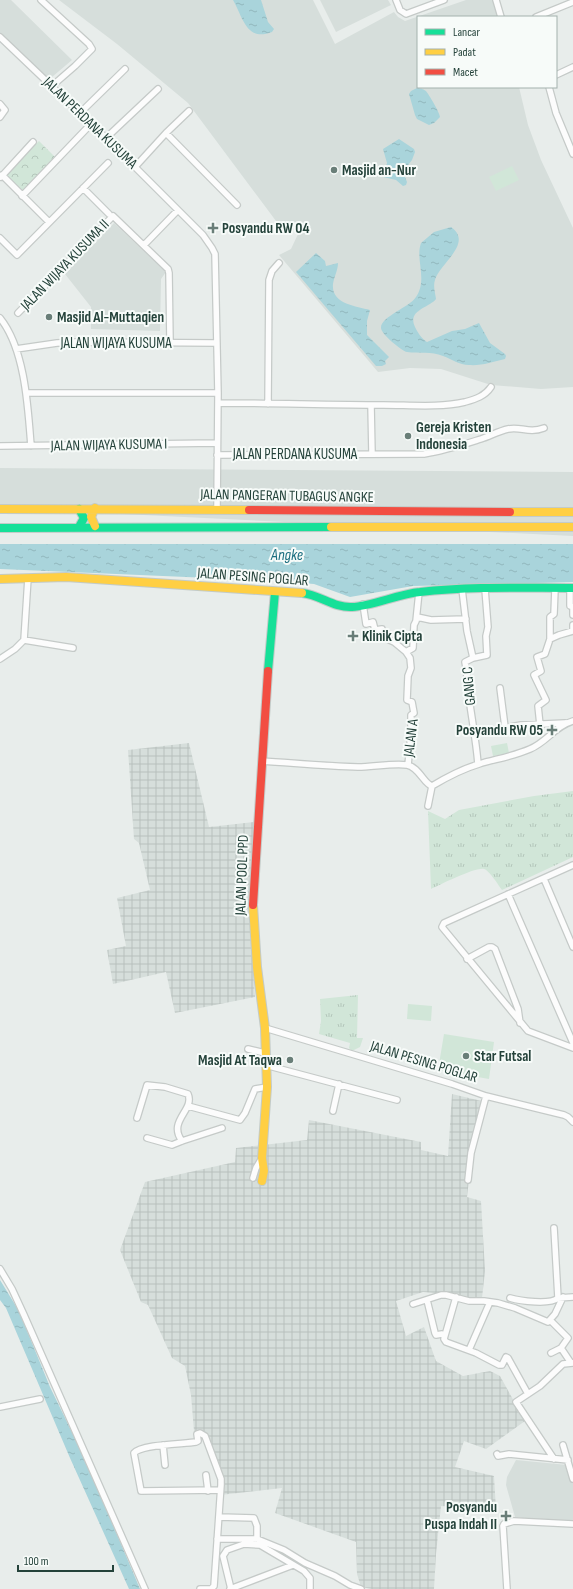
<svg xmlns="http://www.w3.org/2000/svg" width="573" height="1589" font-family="'Sofia Sans Condensed',sans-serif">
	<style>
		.built { fill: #d6dedb }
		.industrial { fill: url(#industrial-grid) }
		.grass { fill: url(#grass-tufts) }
		.park { fill: url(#park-crowns) }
		.garden { fill: #d1e6d8 }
		.water { fill: url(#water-ripples) }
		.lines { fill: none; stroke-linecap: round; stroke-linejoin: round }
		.street-casing { stroke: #c5cac8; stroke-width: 8 }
		.fast-casing { stroke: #c3cbc8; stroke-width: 10 }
		.slow-casing { stroke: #c3cbc8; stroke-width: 10 }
		.jam-casing { stroke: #c3cbc8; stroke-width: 10 }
		.street { stroke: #fcfcfc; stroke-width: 5.5 }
		.fast { stroke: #16e098; stroke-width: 8 }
		.slow { stroke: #ffcf43; stroke-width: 8 }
		.jam { stroke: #f24e42; stroke-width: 8 }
		.poi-dot { fill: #697e78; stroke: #f7fbf9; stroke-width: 1.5 }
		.labels { text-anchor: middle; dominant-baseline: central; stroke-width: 4; stroke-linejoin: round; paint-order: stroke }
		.street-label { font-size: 15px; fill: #24423a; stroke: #f7fbf9 }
		.poi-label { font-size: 15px; font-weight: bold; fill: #24423a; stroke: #f7fbf9; text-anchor: start }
		.water-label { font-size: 16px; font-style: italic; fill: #1c6f80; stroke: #f7fbf9 }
	</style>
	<defs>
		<pattern id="industrial-grid" width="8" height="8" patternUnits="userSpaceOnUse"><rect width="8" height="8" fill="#d6dedb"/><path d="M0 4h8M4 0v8" fill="none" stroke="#b8c0bd"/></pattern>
		<pattern id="grass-tufts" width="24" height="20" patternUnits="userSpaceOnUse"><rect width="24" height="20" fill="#d1e6d8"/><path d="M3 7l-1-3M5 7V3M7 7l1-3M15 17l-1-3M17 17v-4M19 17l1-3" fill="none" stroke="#b3c6ba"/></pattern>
		<pattern id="park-crowns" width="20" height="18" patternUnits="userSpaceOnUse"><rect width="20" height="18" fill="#d1e6d8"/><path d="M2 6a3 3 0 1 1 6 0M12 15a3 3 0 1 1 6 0" fill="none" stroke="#b3c6ba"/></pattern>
		<pattern id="water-ripples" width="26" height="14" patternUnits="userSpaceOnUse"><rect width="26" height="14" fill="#a9d4db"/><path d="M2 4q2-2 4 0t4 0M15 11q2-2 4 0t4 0" fill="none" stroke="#91b7bd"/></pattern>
	</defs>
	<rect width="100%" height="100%" fill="#e8edeb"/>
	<path class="built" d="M0 0H11L72 60 45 83 0 42Z
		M59 0H313L335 44 394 12 398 17 405 21 466 0H493L498 17H418V87H519L528 125 541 160 573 228V387L541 389 491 385 441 369 410 368 378 372 279 255 291 249 299 232 279 225 188 103 117 44Z
		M320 0H388L391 5 336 32Z
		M114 223 166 272 161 279 160 331 91 329V307L65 274Z
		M0 468 573 472V536L0 508Z
		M516 1460 567 1465 573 1480V1521L530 1519 515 1517 506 1485 507 1477Z"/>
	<path class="industrial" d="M189 743 209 827 254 822 249 910 255 997 175 1013 166 972 113 984 107 950 126 946 117 898 150 890 139 843 134 839 128 750Z
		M452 1094 486 1102 472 1154 467 1197 481 1201 485 1271 482 1298 465 1300 446 1294 423 1292 396 1301 406 1336 424 1327 436 1361 463 1376 490 1371 500 1376 525 1421 486 1449 464 1441 455 1467 494 1476 496 1510 441 1506 436 1554 434 1589H372L361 1587 357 1574 356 1542 275 1513 282 1488 220 1495 221 1481 202 1432 194 1431 191 1395 185 1366 172 1358 148 1305 141 1302 120 1250 145 1182 235 1162 236 1148 307 1140 309 1120 421 1142V1150L448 1156Z"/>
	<path class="grass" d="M573 791V857L502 890C499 886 489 870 484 869 475 867 440 885 431 889L428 811 445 819 459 810 534 796Z
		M358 995 357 1038H363L360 1047 352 1051 349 1048 350 1043 319 1034 321 1021 320 999Z"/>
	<path class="park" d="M39 141 56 158 22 193 5 176Z"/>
	<path class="garden" d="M512 166 519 180 496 191 489 177Z
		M507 743 509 753 493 756 491 746Z
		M408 1004 432 1006 431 1021 407 1019Z
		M444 1034 494 1042 489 1079 438 1070Z"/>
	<path class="water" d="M233 0H261L268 22 274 29 272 32C246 42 243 17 233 0Z
		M417 88C420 88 423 89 426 91 429 95 439 111 440 117L434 123 429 125 417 119 415 115 409 94 411 91Z
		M399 139 414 149 415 152 412 160 405 169V177L407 182 406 185 403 186 396 180 383 177 387 163 383 149Z
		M451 227C474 243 439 264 435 280 433 286 435 292 436 299 429 308 407 310 415 327 418 333 421 338 427 342L452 331 465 329 479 323 490 343 505 354 506 356 505 359C493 362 481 366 469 365 459 365 452 359 443 356 431 351 419 354 407 352 402 351 381 334 381 328 380 317 410 307 416 297 428 279 415 260 421 243L434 232Z
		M316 253 325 261 326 266 338 263C338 270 334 277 333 284 331 304 356 306 370 310L367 321V335L389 357 385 361 386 364 382 366H376L296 272Z
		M0 544H573V582L413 586 350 597 314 584 277 581 0 569Z
		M0 1280 19 1311 50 1387 87 1463 140 1589H129L70 1458 6 1308 0 1300Z"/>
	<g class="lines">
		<defs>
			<path id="street" d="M41 0 89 44 92 49 75 66 52 86
				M396 0 400 10 406 14 444 0
				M496 0 501 17
				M536 17 573 2
				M0 37 106 138 203 235 212 248 215 254 218 393 217 509
				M556 75 573 67
				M549 87 556 113 573 154
				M0 104 5 110 0 117
				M80 113 125 69
				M166 133 237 205
				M106 138 158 89
				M135 167 166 133 189 111
				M2 175 49 222
				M1 177 33 142
				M83 188 109 214
				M22 196 91 124
				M0 238 17 255 108 163
				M144 245 178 210
				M18 313 113 216 168 269 169 273 170 342
				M0 318C25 349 28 407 31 446
				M16 349 57 343 76 342 217 343
				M26 393H218
				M218 403C273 403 328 405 383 405 410 405 439 408 465 402 476 399 485 396 491 387
				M268 404 269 280 272 271 279 263
				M371 405 372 454
				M0 446 217 443
				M217 455 424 454C444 451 462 445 481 439 490 436 499 431 508 429 521 426 528 434 544 428
				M28 578 24 640 73 648
				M570 588V606L573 607
				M462 589 467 631 473 658 465 662C467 672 467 680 468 690 471 715 476 739 478 764
				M363 604 366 624 373 622 375 630 382 629 383 637 394 642 406 652 410 658 411 668 408 676 407 700 412 702 414 713 411 715V735L408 765
				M573 609V615
				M417 617 431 620 466 619
				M550 639V617L554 614 555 589
				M406 652 413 648 414 625 416 621 419 592
				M473 658 487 655 486 636 488 627 485 589
				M0 659 15 649 24 640
				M500 688 505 727
				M540 725 538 706 546 700 534 675 541 671 537 657 545 654 550 639 559 635 573 631V625
				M475 733 521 725 565 723
				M262 761C294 763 326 766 358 767 372 767 394 763 407 765 419 767 424 784 432 786
				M432 786C447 777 462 769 479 764 496 759 514 756 530 749 547 742 555 726 573 721
				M428 806 432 786
				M573 865 444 923 442 927 528 1031 573 1048
				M544 879 573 947
				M508 894 573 1043
				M467 959 489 947H492L495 949 518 1009 520 1023
				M265 1028 452 1084 486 1096 564 1115 568 1117 573 1122
				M248 1049 265 1053
				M269 1066 397 1100
				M188 1106 240 1120 245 1113 255 1089 267 1087
				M333 1111 339 1084
				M137 1118 147 1085 165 1087 188 1094C195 1110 167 1121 182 1141
				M147 1138 172 1145 182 1141 222 1128
				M253 1178 256 1168 262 1158
				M468 1180 471 1153 486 1096
				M554 1228 558 1298 573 1297
				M0 1269 12 1289 24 1315 145 1589
				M456 1297 444 1339 446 1342 476 1353 499 1365H502L506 1357 508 1358 528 1394
				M510 1298C520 1301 550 1305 558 1298
				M427 1300 435 1333 436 1335 442 1334 444 1336
				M413 1304 441 1295H446L469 1301H484L498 1303 515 1308 548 1322 555 1314 563 1297
				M551 1321 568 1338 561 1348 571 1363
				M469 1350 490 1302
				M551 1353 561 1348
				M0 1407 40 1399
				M163 1445 165 1465
				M563 1445 573 1479
				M497 1454 498 1456 509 1454 568 1460
				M554 1459 516 1402 540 1386 563 1364 573 1363
				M206 1475 208 1491
				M219 1517 254 1518 257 1526V1539L284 1550 305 1563 335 1576 350 1585 361 1589
				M217 1539H257
				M200 1589H211L214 1586 221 1485V1479L205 1436 200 1433 197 1434 198 1441 196 1442C184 1444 141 1444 134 1453L141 1491 220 1490
				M230 1589 293 1565
				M231 1589 223 1556 227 1550 244 1544 260 1545 304 1571 310 1578V1589
				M507 1589 503 1526 504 1524 514 1521 573 1524"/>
			<path id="fast" d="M79 509 84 518 79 527
				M0 528 331 527
				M302 593C320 595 334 608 352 607 373 606 398 594 420 592 471 586 522 588 573 588
				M268 671 275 592"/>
			<path id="slow" d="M95 508 91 517 95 526
				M0 509 249 510
				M510 512H573
				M331 527H573
				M0 579 66 577 302 593
				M253 905 257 967 265 1028 267 1087 262 1158 264 1171 262 1181"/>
			<path id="jam" d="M249 510 510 512
				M253 905 268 671"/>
		</defs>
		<use href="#street" class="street-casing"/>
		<use href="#fast" class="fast-casing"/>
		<use href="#slow" class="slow-casing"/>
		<use href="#jam" class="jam-casing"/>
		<use href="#street" class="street"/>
		<use href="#fast" class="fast"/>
		<use href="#slow" class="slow"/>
		<use href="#jam" class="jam"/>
	</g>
	<g class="poi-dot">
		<circle cx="334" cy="170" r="4"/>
		<path d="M211 222h4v4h4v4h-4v4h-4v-4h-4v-4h4z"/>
		<circle cx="49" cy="317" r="4"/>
		<circle cx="408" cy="436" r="4"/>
		<path d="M351 630h4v4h4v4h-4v4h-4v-4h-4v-4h4z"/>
		<path d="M550 724h4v4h4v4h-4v4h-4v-4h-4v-4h4z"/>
		<circle cx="466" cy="1056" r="4"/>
		<circle cx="290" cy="1060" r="4"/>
		<path d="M504 1510h4v4h4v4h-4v4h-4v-4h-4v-4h4z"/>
	</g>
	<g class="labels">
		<g class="street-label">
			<text transform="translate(90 123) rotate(44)">JALAN PERDANA KUSUMA</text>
			<text transform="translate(65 265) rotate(-46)">JALAN WIJAYA KUSUMA II</text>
			<text x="116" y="343">JALAN WIJAYA KUSUMA</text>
			<text transform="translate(109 445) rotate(-1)">JALAN WIJAYA KUSUMA I</text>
			<text x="295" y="454">JALAN PERDANA KUSUMA</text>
			<text transform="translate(287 496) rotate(1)">JALAN PANGERAN TUBAGUS ANGKE</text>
			<text transform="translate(253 577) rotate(4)">JALAN PESING POGLAR</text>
			<text transform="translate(469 686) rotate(-95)">GANG C</text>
			<text transform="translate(411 738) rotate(-83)">JALAN A</text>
			<text transform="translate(242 875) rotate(-88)">JALAN POOL PPD</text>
			<text transform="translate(424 1062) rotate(17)">JALAN PESING POGLAR</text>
		</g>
		<g class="poi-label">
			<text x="342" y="170">Masjid an-Nur</text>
			<text x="222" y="228">Posyandu RW 04</text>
			<text x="57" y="317">Masjid Al-Muttaqien</text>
			<text x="416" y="427">Gereja Kristen<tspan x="416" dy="17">Indonesia</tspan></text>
			<text x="362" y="636">Klinik Cipta</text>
			<text x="543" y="730" text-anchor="end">Posyandu RW 05</text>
			<text x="474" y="1056">Star Futsal</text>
			<text x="282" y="1060" text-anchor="end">Masjid At Taqwa</text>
			<text x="497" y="1507" text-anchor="end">Posyandu<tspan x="497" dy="17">Puspa Indah II</tspan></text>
		</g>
		<g class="water-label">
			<text x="287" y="555">Angke</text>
		</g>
	</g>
	<rect x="417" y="16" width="140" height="72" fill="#f7fbf9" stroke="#a3b1ad"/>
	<rect x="425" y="29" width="20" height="6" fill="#16e098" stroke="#a3b1ad"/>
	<text x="453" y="36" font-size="12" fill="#24423a">Lancar</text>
	<rect x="425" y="49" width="20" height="6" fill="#ffcf43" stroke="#a3b1ad"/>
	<text x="453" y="56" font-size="12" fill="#24423a">Padat</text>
	<rect x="425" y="69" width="20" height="6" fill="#f24e42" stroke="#a3b1ad"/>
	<text x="453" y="76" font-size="12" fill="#24423a">Macet</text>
	<path d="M18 1565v6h95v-6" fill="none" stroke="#24423a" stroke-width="2"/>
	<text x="24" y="1565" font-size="12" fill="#24423a" stroke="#f7fbf9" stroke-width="3" paint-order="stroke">100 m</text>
</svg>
